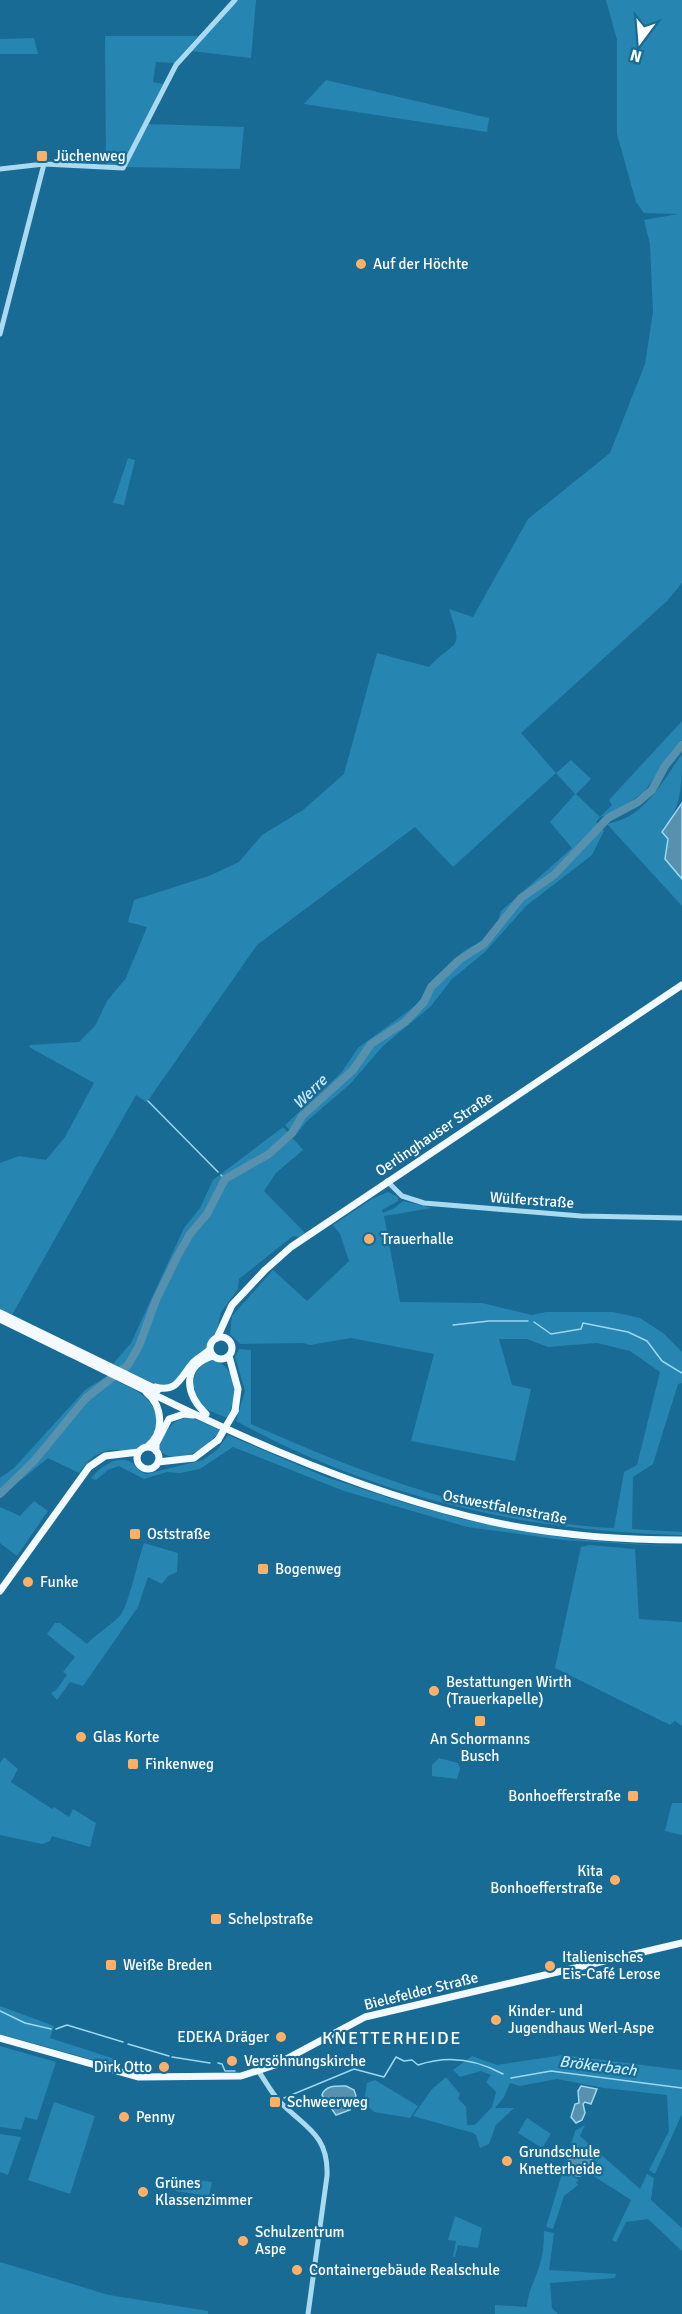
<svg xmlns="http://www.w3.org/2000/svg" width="682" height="2314" font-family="Signika,sans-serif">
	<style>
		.green { fill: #2785b1 }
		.water { fill: #5891ad; stroke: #9bd8f3; stroke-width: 1.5 }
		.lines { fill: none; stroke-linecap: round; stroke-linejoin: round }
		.stream { stroke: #9bd8f3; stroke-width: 1.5 }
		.river { stroke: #5891ad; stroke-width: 8 }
		.minor { stroke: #a9daf0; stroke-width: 5 }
		.major { stroke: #f2faff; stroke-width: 7 }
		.major-bridge { stroke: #f2faff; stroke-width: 7 }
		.poi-dot { fill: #ffb068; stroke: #186b94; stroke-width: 2 }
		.labels { text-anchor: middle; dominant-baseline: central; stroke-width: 4.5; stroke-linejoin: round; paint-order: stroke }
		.poi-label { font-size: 15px; fill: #fff; stroke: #186b94; text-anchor: start }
		.street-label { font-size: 15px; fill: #fff; stroke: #186b94 }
		.water-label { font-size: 16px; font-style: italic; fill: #c4e9f9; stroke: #186b94 }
		.quarter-label { font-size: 18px; letter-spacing: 1.5px; fill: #fff; stroke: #186b94 }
	</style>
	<rect width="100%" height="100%" fill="#186b94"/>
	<path class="green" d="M238 0H256L251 58 190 51Z
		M606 0H682V583L667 601 521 733 556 773 571 760 591 779 576 794 600 817 612 805 609 800 682 721V740L644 792 614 813 600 817 596 822 604 831 592 855 526 906 485 952 452 979 430 1007 383 1046 350 1084 306 1122 295 1136 285 1125 341 1073 358 1048 415 1006 447 967 464 951 483 940 497 925 501 911 572 848 550 822 575 794 556 773 453 867 415 827 257 945 149 1099 146 1102 136 1095 12 1315 0 1310V1163L19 1156 46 1160 65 1137 94 1083 29 1047 30 1045 79 1042 95 1026 107 1001 126 978 147 927 128 922 134 900 209 876 239 862 262 835 303 810 344 774 377 653 429 667C456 638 464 653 449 609L473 617 528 519 610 453 645 364 653 312 650 244 644 220 678 214 644 213 636 202 617 134V40Z
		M105 36H198L175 63 156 62 153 82 163 84 122 167 106 166Z
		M34 38 38 54H0V39Z
		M326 80 489 118 487 132 304 104Z
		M147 124 244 127 240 169 125 167Z
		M128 458 135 460 124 505 113 503Z
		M682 754C682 781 682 810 663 828L668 839 665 859 682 879V906L607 824C646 817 661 783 682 754Z
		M283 1127 303 1150 276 1173 264 1191 305 1233 299 1237 293 1236 239 1279 238 1289 221 1312 216 1334 207 1349 171 1385 159 1386 113 1364 131 1343 184 1228 200 1208 213 1180Z
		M388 1192 398 1197V1201L382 1210 383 1213 395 1208 403 1201 432 1208 384 1216 400 1302 482 1303 532 1315 546 1312H613L640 1318 663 1333 682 1352V1383L678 1384 653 1464 633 1477 632 1529 682 1532V1535C523 1531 377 1498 236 1421L245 1391 235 1357 239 1349 251 1350V1424C360 1473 493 1523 614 1528L624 1472 637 1465 660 1372 630 1351 597 1343 548 1347 527 1339H499L512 1385 531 1389 515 1461 411 1441 434 1354 351 1338 310 1345 303 1343 240 1344 230 1334 232 1316 273 1270 307 1301 349 1261 340 1234 333 1225 372 1199Z
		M212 1359C238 1367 238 1397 227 1418 218 1414 204 1410 198 1402 187 1386 195 1365 212 1359Z
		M107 1376C131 1389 164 1397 154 1432 152 1440 143 1449 135 1450 129 1452 122 1450 116 1450 99 1449 88 1460 79 1473L48 1458 0 1497V1478L14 1468 85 1390Z
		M190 1417 220 1430C209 1447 183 1465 162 1453L159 1446C166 1431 172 1419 190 1417Z
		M228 1435 326 1477 405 1503 466 1520 572 1539 682 1547 563 1540 467 1527 344 1491 233 1447 200 1469 180 1473 167 1472 144 1479 119 1466 108 1470 96 1480 91 1478C99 1468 117 1454 131 1462 137 1466 139 1472 146 1474L203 1460 217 1450Z
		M34 1501 48 1511 17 1556 0 1543V1507L20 1516Z
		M144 1543 178 1553 177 1572 168 1576 162 1584 148 1577 138 1607 83 1686 70 1682 57 1700 51 1693 56 1690 67 1675 63 1672 75 1657 47 1634 55 1623H60L87 1644C97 1633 110 1626 120 1616 129 1605 138 1559 144 1543Z
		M589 1545 635 1549 639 1619 682 1622V1726L675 1721 670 1725 555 1668 581 1547Z
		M4 1757 18 1769 11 1782 52 1809 54 1807 69 1817 73 1809 96 1823 90 1847 52 1836 50 1841 42 1844 0 1835V1763Z
		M439 1758 458 1763 460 1769 457 1779 432 1776V1765Z
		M672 1803H682V1835L665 1831Z
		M0 2006 54 2026 50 2038 118 2060 115 2066 0 2034Z
		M0 2046 56 2062 37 2120 25 2117 21 2130 0 2127Z
		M563 2055 682 2070V2114L655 2174 649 2170 669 2131 667 2095 604 2088 557 2079 520 2086 510 2083 504 2097 495 2108H514L496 2125 489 2144 480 2148 476 2135 473 2133 413 2116 432 2089 446 2077 460 2094 458 2098 466 2107 467 2125H475L492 2107 496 2092 486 2082 491 2075 481 2071 460 2077 453 2070 472 2056 497 2065Z
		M375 2080 418 2106 410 2118 374 2112 364 2102 367 2083Z
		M54 2102 95 2116 70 2194 28 2180Z
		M527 2118 551 2134 542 2148 518 2133Z
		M585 2125 580 2136 640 2189 647 2174 654 2178 651 2200 682 2228V2251L648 2219 626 2222 616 2242 612 2240 631 2200 592 2175 597 2162 578 2147 574 2148 567 2173 579 2180 576 2182 578 2185 564 2196 553 2229 546 2227 575 2131Z
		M0 2134 21 2137 8 2175 0 2172Z
		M197 2180 212 2182 209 2196 175 2191 177 2182Z
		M455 2216 482 2228 478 2248 458 2245 455 2257H453L456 2241 448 2240Z
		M544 2231 554 2233 549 2270 616 2274 615 2278 550 2283 552 2308 558 2314H495V2305L527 2307C528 2292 533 2284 538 2270 543 2257 544 2244 544 2231Z
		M0 2262 109 2295 208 2311V2314H0Z"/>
	<path class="water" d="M682 803V879L665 859 668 839 662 832Z
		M346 2086 354 2090 356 2096 350 2110 336 2115 322 2095C325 2085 337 2086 346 2086Z
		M581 2086 597 2089 591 2104 585 2102 583 2104 585 2113 582 2120 576 2123 571 2117 575 2104 579 2103 578 2091Z
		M577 2147 593 2161 589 2166 582 2163 585 2172 580 2176 571 2175 567 2171 572 2148Z"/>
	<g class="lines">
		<path class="stream" d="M148 1101 218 1172
			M221 1175 225 1179
			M534 1322 551 1334 581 1329 583 1323 628 1332 647 1341 662 1361 682 1373
			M453 1325 489 1321H528
			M0 2011 25 2023 51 2029
			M56 2029 67 2025 123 2042
			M128 2044 169 2056
			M172 2057 210 2063
			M218 2063 222 2064 225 2071H235
			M511 2078 551 2071 682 2088
			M284 2098 354 2069 384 2077 396 2057 404 2061 412 2060 418 2065C447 2055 476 2059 503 2074"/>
		<path class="river" d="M0 1494 34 1461 86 1398 128 1365 139 1346 156 1300 177 1257 190 1234 207 1214 225 1179 269 1154 292 1133 302 1116 353 1070 371 1044 405 1022 424 1002 431 987 459 960 484 944 521 898 554 875 608 818 638 802 652 790 665 766 682 745"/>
		<path class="minor" d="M0 169 44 164 123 168 176 65 235 0
			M0 334 44 164
			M387 1181 402 1196 424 1203 581 1216 682 1218
			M259 2072C266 2082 272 2094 281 2103 305 2127 329 2135 327 2176L308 2314"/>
		<path class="major" d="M0 1313 158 1390
			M0 1319C159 1396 318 1484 493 1522 555 1535 619 1540 682 1540
			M210 1348a11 11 0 1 1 22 0a11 11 0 1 1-22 0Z
			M217 1338 232 1305 265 1270 291 1247 682 985
			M229 1356 238 1389 235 1411
			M155 1387C177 1393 180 1378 192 1364 197 1358 205 1355 210 1349
			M146 1392C163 1406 165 1433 147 1447
			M206 1414C185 1394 181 1366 213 1356
			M137 1458a11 11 0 1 1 22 0a11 11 0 1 1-22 0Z
			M156 1451V1444L169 1419 184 1414 193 1415
			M158 1462 194 1458 218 1440
			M0 1591 89 1467 105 1456 139 1452
			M0 2038 138 2077 241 2076 275 2065 365 2017 682 1943"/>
		<path class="major-bridge" d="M218 1440 235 1411"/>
	</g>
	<g class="poi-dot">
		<rect x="36" y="150" width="12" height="12" rx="3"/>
		<circle cx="361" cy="264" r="6"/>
		<circle cx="369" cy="1239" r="6"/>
		<rect x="129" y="1528" width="12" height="12" rx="3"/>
		<rect x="257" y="1563" width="12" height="12" rx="3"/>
		<circle cx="28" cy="1582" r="6"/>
		<circle cx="434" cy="1691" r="6"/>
		<rect x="474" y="1715" width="12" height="12" rx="3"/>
		<circle cx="81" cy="1737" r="6"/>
		<rect x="127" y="1758" width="12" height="12" rx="3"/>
		<rect x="627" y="1790" width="12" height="12" rx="3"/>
		<circle cx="615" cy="1880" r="6"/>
		<rect x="210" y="1913" width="12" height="12" rx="3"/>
		<rect x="105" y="1959" width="12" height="12" rx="3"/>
		<circle cx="550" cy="1966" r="6"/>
		<circle cx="496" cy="2020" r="6"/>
		<circle cx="281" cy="2037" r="6"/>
		<circle cx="232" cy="2061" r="6"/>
		<circle cx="164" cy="2067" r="6"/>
		<rect x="269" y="2096" width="12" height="12" rx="3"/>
		<circle cx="124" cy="2117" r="6"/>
		<circle cx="507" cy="2161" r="6"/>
		<circle cx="143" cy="2192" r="6"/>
		<circle cx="243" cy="2241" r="6"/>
		<circle cx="297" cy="2270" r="6"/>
	</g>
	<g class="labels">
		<g class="poi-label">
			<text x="54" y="156">Jüchenweg</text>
			<text x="373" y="264">Auf der Höchte</text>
			<text x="381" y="1239">Trauerhalle</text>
			<text x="147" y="1534">Oststraße</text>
			<text x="275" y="1569">Bogenweg</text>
			<text x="40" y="1582">Funke</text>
			<text x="446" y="1682">Bestattungen Wirth<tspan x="446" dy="17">(Trauerkapelle)</tspan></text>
			<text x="93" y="1737">Glas Korte</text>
			<text x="480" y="1739" text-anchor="middle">An Schormanns<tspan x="480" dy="17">Busch</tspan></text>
			<text x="145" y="1764">Finkenweg</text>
			<text x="621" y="1796" text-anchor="end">Bonhoefferstraße</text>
			<text x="603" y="1871" text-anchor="end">Kita<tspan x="603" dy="17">Bonhoefferstraße</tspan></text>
			<text x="228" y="1919">Schelpstraße</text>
			<text x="562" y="1957">Italienisches<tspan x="562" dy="17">Eis-Café Lerose</tspan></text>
			<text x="123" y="1965">Weiße Breden</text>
			<text x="508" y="2011">Kinder- und<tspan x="508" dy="17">Jugendhaus Werl-Aspe</tspan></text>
			<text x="269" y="2037" text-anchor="end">EDEKA Dräger</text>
			<text x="244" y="2061">Versöhnungskirche</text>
			<text x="152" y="2067" text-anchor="end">Dirk Otto</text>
			<text x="287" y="2102">Schweerweg</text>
			<text x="136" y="2117">Penny</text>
			<text x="519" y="2152">Grundschule<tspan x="519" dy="17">Knetterheide</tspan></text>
			<text x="155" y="2183">Grünes<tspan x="155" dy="17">Klassenzimmer</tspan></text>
			<text x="255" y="2232">Schulzentrum<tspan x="255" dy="17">Aspe</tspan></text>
			<text x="309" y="2270">Containergebäude Realschule</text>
		</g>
		<g class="street-label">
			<text transform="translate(434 1134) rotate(-34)">Oerlinghauser Straße</text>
			<text transform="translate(532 1200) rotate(4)">Wülferstraße</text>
			<text transform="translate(505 1507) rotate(11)">Ostwestfalenstraße</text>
			<text transform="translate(421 1991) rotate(-14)">Bielefelder Straße</text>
		</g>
		<g class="water-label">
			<text transform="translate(310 1092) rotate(-44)">Werre</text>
			<text transform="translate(598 2066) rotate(7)">Brökerbach</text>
		</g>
		<g class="quarter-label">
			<text x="392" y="2038">KNETTERHEIDE</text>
		</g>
	</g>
	<g transform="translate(640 42) rotate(196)" stroke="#186b94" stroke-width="4.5" paint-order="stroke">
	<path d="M0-4.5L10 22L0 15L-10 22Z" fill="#ffffff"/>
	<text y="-9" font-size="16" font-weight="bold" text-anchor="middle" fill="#ffffff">N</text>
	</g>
</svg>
